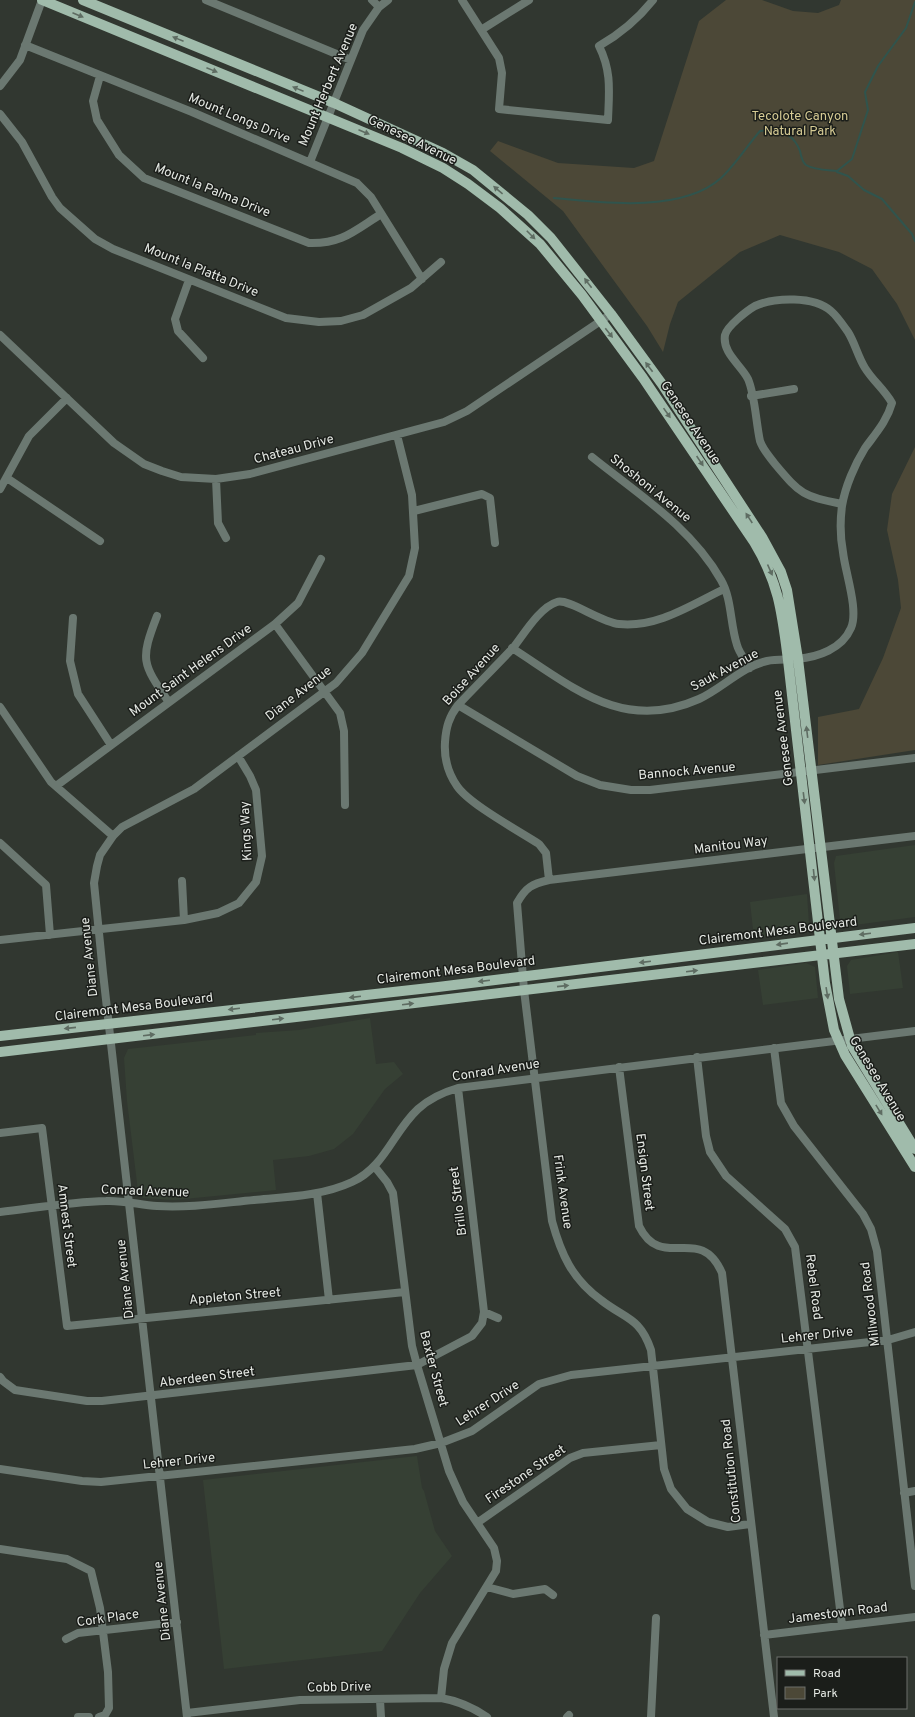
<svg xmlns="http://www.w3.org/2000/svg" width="915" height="1717" font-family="Overpass,sans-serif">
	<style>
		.built { fill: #364034 }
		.green { fill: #4c4837 }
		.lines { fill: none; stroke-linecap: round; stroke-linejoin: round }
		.stream { stroke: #30544d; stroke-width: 2 }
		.minor { stroke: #6b7871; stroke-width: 8 }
		.major { stroke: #a0bbab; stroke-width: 10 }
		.oneway { fill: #5e6c62 }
		.labels { text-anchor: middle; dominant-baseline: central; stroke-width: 3; stroke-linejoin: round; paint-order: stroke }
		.street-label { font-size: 13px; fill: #e5e9e4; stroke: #1b1e1a }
		.park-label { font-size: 13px; fill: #d7cc95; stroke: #1b1e1a }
	</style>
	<rect width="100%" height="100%" fill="#313730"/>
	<path class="built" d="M915 845V917L847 926 840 920 834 863 836 856Z
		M807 894 809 924 805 931 754 938 750 902Z
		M898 952 903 988 850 994 847 966 851 960Z
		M806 963 815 967 818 998 763 1005 758 970Z
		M370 1018 376 1064 394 1062 403 1074 385 1089 353 1134 334 1149 309 1156 273 1160 276 1190 174 1200 143 1198 138 1191 127 1101 124 1058 128 1049 256 1035V1033L299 1030Z
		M417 1456 422 1488 424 1491 435 1531 452 1556 420 1593 382 1651 224 1669 203 1480Z"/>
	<path class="green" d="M726 0H762L793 11 818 13 839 5 841 0H915V340L897 304 872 269 839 252 780 235 740 252 678 302 670 324 663 352 647 326 563 211 490 151 498 141 558 163 634 168 654 161 699 21Z
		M915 447V750L818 765V717L859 709 883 658 901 608 898 580 887 530 892 494Z"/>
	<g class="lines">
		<path class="stream" d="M837 172 848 176 864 190 882 199 912 234 915 241
			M554 198C602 203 682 213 721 178 735 165 747 146 760 131 778 128 793 132 800 151 801 156 802 162 806 165 814 170 828 170 837 171L852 159 868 110 865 92 878 66 906 28 915 2"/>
		<path class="minor" d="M206 0 351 60
			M372 0 379 7
			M462 0 499 58 502 73 499 109 608 120C609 92 612 72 599 46 620 34 638 19 653 0
			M481 30 529 0
			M25 45 192 112 357 183 371 197 422 279
			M100 76 93 101 97 120 119 155 144 178 309 243C342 244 354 231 381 214
			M0 86 20 60 42 0
			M0 114 22 142 52 197 60 208 95 239 113 249 286 318 319 322 341 321 363 315 411 288 441 262
			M310 162 363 30 379 7 388 0
			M189 280 175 319 178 331 203 358
			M0 335 114 443 144 464 162 471 181 477 216 479 250 474 444 422 467 411 611 314
			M751 396 794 389
			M592 457C638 494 691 527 721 580 732 599 730 624 737 645 739 653 746 661 750 668
			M7 478 100 541
			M216 479 218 523 226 538
			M0 489 29 436 67 398
			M414 511 482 494 490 498 495 543
			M157 616C140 660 142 663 168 701
			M73 618 70 661 78 694 111 745
			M275 624 340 713 344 731 345 805
			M512 648C573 687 623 733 699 699 721 689 743 666 767 661 777 659 787 660 797 659 818 657 842 649 851 628 859 610 845 572 843 552 840 536 840 521 842 506 845 487 855 464 865 448 876 433 887 421 892 403 884 389 873 381 865 368 858 357 855 343 848 332 843 325 837 316 831 311 814 296 775 297 755 306 748 310 727 326 725 335 722 353 741 365 748 379 755 395 756 423 760 441 763 450 770 457 775 464 801 495 803 496 842 504
			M458 705 577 776 600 785 631 790H650L915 758
			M0 707 51 782 113 836
			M56 786 275 624 298 603 321 559
			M0 843 46 885 50 935
			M549 880 546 853 539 844C519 831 469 804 457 786 448 773 444 757 445 742 446 727 449 717 458 705 476 686 495 667 513 648 524 634 540 607 557 602 568 598 600 622 619 624 657 628 691 605 724 589
			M182 881 184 920
			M0 940 184 920 218 913 239 903 256 882 262 856 256 790 250 776 238 756
			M774 1048 781 1103 794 1126 863 1214 871 1229 877 1251 915 1586
			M697 1057 706 1136 710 1152 726 1176 785 1229 795 1247 842 1625
			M619 1067 639 1226C662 1273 700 1222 722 1273L774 1717
			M0 1133 42 1128 67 1326 405 1292
			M375 1167 387 1182 393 1193 412 1346 417 1365 449 1471 463 1502 494 1548 497 1561 496 1571 452 1643 444 1669 441 1698
			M317 1193 329 1300
			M0 1212C35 1208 70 1202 106 1201 123 1200 140 1205 157 1206 189 1208 222 1203 254 1200 286 1197 322 1196 352 1182 385 1167 393 1132 418 1109 429 1099 444 1092 458 1088L915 1031
			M484 1312 498 1318
			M0 1377 3 1381 15 1390 87 1401H102L417 1365 472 1336 482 1323 484 1312 458 1088
			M0 1469 82 1481 101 1482 415 1449 441 1443 472 1431 539 1384 571 1375 888 1340 915 1332
			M904 1493 915 1491
			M477 1523 570 1458 583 1453 661 1445
			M750 1524 728 1527 708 1522 687 1509 671 1489 664 1469 651 1350C640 1317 625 1319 601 1300 572 1279 561 1254 552 1221L524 990 517 903C526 887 532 884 549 880L915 836
			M0 1549 67 1559 91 1571 100 1608 108 1672 109 1708 105 1715 99 1717
			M487 1587 513 1594 545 1589 553 1595
			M764 1635 915 1617
			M66 1639 78 1633 177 1622
			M380 1700 381 1717
			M187 1713 300 1700 441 1698C459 1701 472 1707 487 1717
			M78 1717H89
			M187 1717 103 973 94 883 97 866 100 855 113 836 122 827 194 789 336 683 362 653 409 576 415 548 412 495 397 435
			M567 1717 569 1715
			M651 1717 656 1618"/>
		<path class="major" d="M42 0 402 148 443 168 468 184 500 208 540 244 582 295 643 378 754 542C779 583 782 613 788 660L825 983 834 1030 845 1055 915 1167
			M83 0 334 103 443 153 473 170 528 215 551 238 611 314 662 384 762 537 781 572 787 590 798 659 839 999 852 1046 915 1149
			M0 1036 438 987 915 928
			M0 1052 915 944"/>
	</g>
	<defs><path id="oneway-solid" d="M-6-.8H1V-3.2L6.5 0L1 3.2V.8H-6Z"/></defs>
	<g class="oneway">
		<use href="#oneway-solid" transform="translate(78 15) rotate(23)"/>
		<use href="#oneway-solid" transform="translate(178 39) rotate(-158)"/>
		<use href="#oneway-solid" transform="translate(212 70) rotate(22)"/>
		<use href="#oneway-solid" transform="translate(298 89) rotate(-158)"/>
		<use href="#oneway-solid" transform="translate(364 132) rotate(23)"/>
		<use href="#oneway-solid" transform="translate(498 190) rotate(-140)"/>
		<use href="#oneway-solid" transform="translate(531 235) rotate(45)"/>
		<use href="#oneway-solid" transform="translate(588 283) rotate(-127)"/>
		<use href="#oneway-solid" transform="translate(609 333) rotate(52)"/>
		<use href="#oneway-solid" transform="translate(649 367) rotate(-127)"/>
		<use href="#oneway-solid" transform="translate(667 413) rotate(55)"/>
		<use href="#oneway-solid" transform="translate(700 461) rotate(56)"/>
		<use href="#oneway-solid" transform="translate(749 518) rotate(-123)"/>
		<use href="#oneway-solid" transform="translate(770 570) rotate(66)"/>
		<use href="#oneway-solid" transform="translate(807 732) rotate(-97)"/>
		<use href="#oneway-solid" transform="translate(804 798) rotate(83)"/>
		<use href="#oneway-solid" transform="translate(814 875) rotate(84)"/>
		<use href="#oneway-solid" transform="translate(865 934) rotate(173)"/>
		<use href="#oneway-solid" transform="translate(782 944) rotate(172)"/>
		<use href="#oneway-solid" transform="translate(645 962) rotate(173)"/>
		<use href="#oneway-solid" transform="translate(692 971) rotate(-7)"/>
		<use href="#oneway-solid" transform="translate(484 981) rotate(173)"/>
		<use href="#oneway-solid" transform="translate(563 986) rotate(-6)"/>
		<use href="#oneway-solid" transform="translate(827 993) rotate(81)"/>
		<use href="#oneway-solid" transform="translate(355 997) rotate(173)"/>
		<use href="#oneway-solid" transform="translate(408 1004) rotate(-7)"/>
		<use href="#oneway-solid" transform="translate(234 1009) rotate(173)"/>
		<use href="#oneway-solid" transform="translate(278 1019) rotate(-7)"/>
		<use href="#oneway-solid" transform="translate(70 1028) rotate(174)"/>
		<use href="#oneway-solid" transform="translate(149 1035) rotate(-7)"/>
		<use href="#oneway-solid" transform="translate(879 1110) rotate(58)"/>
	</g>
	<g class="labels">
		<g class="street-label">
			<text transform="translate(329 85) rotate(-67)">Mount Herbert Avenue</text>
			<text transform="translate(239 119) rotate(23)">Mount Longs Drive</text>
			<text transform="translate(412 141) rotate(26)">Genesee Avenue</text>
			<text transform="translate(212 191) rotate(22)">Mount la Palma Drive</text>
			<text transform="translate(201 271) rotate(22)">Mount la Platta Drive</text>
			<text transform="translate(690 423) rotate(56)">Genesee Avenue</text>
			<text transform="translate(294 450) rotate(-15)">Chateau Drive</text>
			<text transform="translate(650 489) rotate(39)">Shoshoni Avenue</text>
			<text transform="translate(191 671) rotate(-36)">Mount Saint Helens Drive</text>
			<text transform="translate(725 671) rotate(-28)">Sauk Avenue</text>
			<text transform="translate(472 675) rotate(-48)">Boise Avenue</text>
			<text transform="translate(299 694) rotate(-38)">Diane Avenue</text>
			<text transform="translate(784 738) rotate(-97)">Genesee Avenue</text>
			<text transform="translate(687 772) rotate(-5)">Bannock Avenue</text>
			<text transform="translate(247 831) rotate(-93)">Kings Way</text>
			<text transform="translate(731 846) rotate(-7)">Manitou Way</text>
			<text transform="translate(778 932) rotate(-7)">Clairemont Mesa Boulevard</text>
			<text transform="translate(90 957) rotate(-96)">Diane Avenue</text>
			<text transform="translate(456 971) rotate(-7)">Clairemont Mesa Boulevard</text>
			<text transform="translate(134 1008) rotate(-7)">Clairemont Mesa Boulevard</text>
			<text transform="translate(496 1071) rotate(-9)">Conrad Avenue</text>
			<text transform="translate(877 1079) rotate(59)">Genesee Avenue</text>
			<text transform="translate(644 1172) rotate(83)">Ensign Street</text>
			<text transform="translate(145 1192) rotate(2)">Conrad Avenue</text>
			<text transform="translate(562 1192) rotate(82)">Frink Avenue</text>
			<text transform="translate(459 1201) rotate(-97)">Brillo Street</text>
			<text transform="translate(66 1226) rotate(83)">Amnest Street</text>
			<text transform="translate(126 1279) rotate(-96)">Diane Avenue</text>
			<text transform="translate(813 1287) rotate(83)">Rebel Road</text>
			<text transform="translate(235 1297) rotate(-5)">Appleton Street</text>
			<text transform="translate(871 1304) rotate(-97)">Millwood Road</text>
			<text transform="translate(817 1336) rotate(-6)">Lehrer Drive</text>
			<text transform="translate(433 1369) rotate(75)">Baxter Street</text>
			<text transform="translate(207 1378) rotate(-7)">Aberdeen Street</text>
			<text transform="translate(488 1404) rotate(-33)">Lehrer Drive</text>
			<text transform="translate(179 1462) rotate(-6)">Lehrer Drive</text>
			<text transform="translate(732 1471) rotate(-96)">Constitution Road</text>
			<text transform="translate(526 1475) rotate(-34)">Firestone Street</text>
			<text transform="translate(163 1601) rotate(-96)">Diane Avenue</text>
			<text transform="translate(838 1614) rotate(-7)">Jamestown Road</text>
			<text transform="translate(108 1619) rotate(-8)">Cork Place</text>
			<text transform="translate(339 1688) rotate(-1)">Cobb Drive</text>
		</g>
		<g class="park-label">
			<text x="800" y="117">Tecolote Canyon<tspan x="800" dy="15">Natural Park</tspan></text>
		</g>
	</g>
	<rect x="777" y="1657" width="130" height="52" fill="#1b1e1a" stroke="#6c6f6b"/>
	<rect x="785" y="1670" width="20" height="6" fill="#a0bbab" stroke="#6c6f6b"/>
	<text x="813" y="1677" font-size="12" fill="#e5e9e4">Road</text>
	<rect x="785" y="1687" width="20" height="12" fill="#4c4837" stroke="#6c6f6b"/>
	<text x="813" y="1697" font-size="12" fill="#e5e9e4">Park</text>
</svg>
